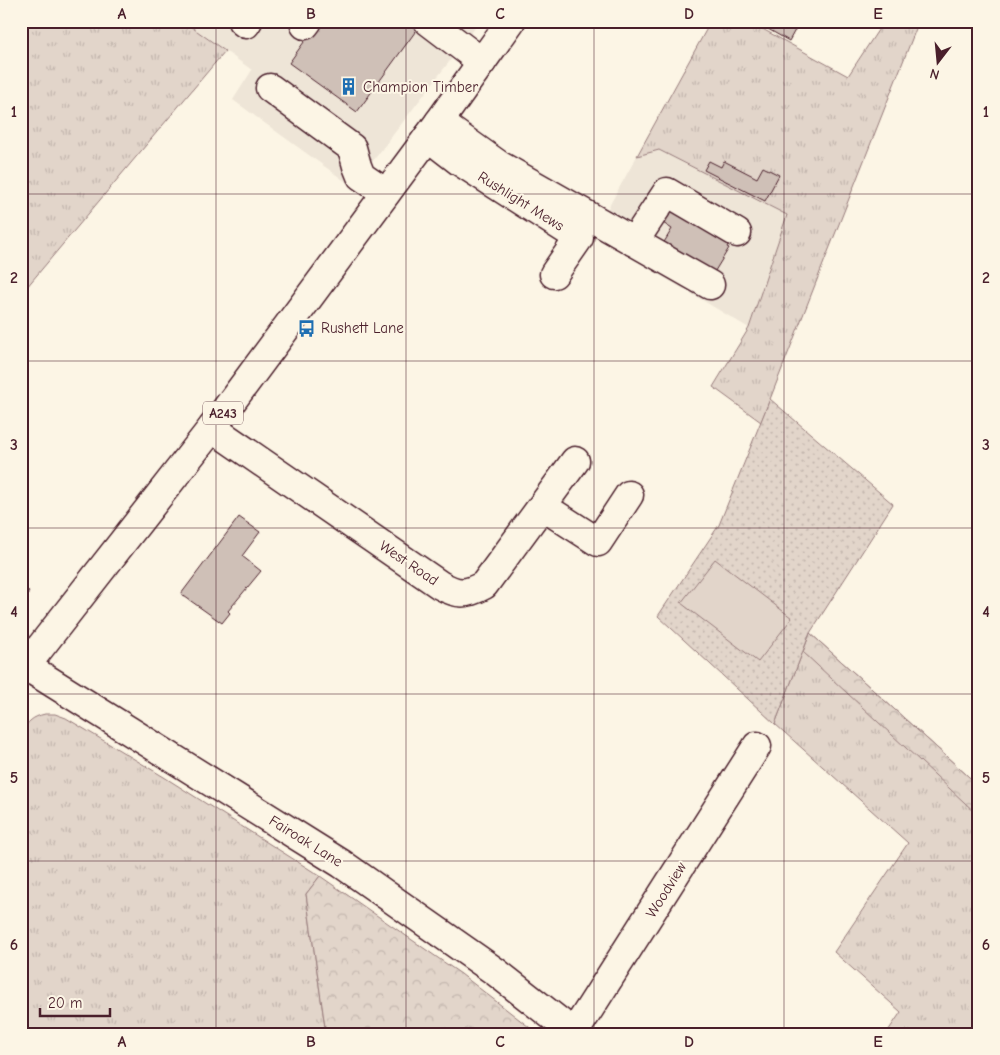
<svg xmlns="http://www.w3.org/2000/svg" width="1000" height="1055" font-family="'Comic Neue',sans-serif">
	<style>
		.built { fill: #eee5d7 }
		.grass { fill: url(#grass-tufts); stroke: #967a7a }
		.forest { fill: url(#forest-crowns); stroke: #967a7a }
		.park { fill: url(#park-dots); stroke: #967a7a }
		.pitch { fill: #e2d5ca; stroke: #967a7a }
		.building { fill: #cfc0b7; stroke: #4a1f2b }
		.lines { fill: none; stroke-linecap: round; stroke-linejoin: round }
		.minor-casing { stroke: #4a1f2b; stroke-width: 31 }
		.major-casing { stroke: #4a1f2b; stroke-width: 31 }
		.highway-casing { stroke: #4a1f2b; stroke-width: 31 }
		.minor { stroke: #fcf5e5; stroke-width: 28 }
		.major { stroke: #fcf5e5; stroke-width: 28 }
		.highway { stroke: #fcf5e5; stroke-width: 28 }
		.grid { fill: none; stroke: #4a1f2b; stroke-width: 1; stroke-opacity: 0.55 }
		.labels { text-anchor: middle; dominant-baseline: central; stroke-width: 4; stroke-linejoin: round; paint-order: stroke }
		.shield { fill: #fcf5e5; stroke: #7f5f63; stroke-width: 1 }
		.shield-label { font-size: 14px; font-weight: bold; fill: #4a1f2b }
		.poi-label { font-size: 15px; fill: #4a1f2b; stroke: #fcf5e5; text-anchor: start }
		.street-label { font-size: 15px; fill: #4a1f2b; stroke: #fcf5e5 }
		.neatline { fill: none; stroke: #4a1f2b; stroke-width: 2 }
		.grid-label { font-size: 16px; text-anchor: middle; font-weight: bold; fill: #4a1f2b }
	</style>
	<defs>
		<pattern id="grass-tufts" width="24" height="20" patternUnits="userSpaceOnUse" patternTransform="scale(1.25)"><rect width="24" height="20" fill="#e2d5ca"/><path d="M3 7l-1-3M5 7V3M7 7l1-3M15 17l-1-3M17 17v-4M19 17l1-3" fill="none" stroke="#c3b6ae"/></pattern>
		<pattern id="forest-crowns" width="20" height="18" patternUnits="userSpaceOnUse" patternTransform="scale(1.25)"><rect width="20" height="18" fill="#e2d5ca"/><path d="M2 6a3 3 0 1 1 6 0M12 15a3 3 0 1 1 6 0" fill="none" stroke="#c3b6ae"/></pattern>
		<pattern id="park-dots" width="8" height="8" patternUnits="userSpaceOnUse" patternTransform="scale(1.25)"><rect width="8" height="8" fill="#e2d5ca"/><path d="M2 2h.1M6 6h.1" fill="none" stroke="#c3b6ae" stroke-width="1.8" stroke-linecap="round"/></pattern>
	</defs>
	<rect width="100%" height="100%" fill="#fcf5e5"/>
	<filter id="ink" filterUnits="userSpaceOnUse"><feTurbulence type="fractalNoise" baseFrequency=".02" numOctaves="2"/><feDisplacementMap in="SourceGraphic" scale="10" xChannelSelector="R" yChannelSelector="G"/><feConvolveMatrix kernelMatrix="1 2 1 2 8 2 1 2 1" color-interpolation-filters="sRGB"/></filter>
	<g filter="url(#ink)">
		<path class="built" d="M183 21H466L475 28 353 187 233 100 252 70Z
			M659 150 788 215 749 328 593 235 637 156Z"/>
		<path class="grass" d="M21 21H183L225 51 21 294Z
			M711 21H748L848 76 884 21H919L761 422 713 387 749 328 787 215 659 150 637 156Z
			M810 633 979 786V1034H886L901 1012 834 952 908 843 775 724Z
			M45 714H55L66 718 164 777 320 876 306 894 326 1034H21V732C29 721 32 717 45 714Z"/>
		<path class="forest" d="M810 633 979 786V816L803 652Z
			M320 876 461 974 538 1034H326L306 894Z"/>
		<path class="park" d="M770 399 893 504 810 633 775 724 658 616 719 525Z"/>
		<path class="pitch" d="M715 559 792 618 758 662 681 603Z"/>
		<path class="building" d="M319 21H409L418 28 357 112 289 63Z
			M754 21H800L789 41Z
			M709 161 721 167 724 161 757 178 763 167 779 175 765 201 704 170Z
			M671 209 730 241 727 247 729 248 710 279 660 249 672 229 663 223Z
			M239 517 260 532 242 556 261 571 228 611 230 613 222 623 181 594Z
			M21 587 29 592 21 603Z"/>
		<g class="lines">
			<defs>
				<path id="minor" d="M242 21 246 24 248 21
					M428 21 482 62
					M305 25 308 21
					M270 88 352 148 357 166 361 176 386 193
					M439 122 499 165 710 285
					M428 137 459 161 579 238 554 274
					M634 242 667 192 737 233
					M212 428 440 585C458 595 466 595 484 585L575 461
					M542 506 598 542 629 495
					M574 1033 757 746"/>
				<path id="major" d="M21 663 342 864 496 972 575 1034"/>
				<path id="highway" d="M21 672 212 428 439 122 511 21"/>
			</defs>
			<use href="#minor" class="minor-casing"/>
			<use href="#major" class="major-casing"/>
			<use href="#highway" class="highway-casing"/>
			<use href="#minor" class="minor"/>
			<use href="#major" class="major"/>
			<use href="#highway" class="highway"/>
		</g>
	</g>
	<path class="grid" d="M216 21V1034M406 21V1034M594 21V1034M784 21V1034M21 194H979M21 361H979M21 528H979M21 694H979M21 861H979"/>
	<defs>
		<symbol id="building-bare" viewBox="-9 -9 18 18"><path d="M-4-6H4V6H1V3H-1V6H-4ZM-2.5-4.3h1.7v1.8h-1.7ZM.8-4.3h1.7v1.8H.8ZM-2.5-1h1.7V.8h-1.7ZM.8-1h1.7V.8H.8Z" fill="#1f6fb2" stroke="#fcf5e5" stroke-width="2.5" paint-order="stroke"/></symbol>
		<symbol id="bus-bare" viewBox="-9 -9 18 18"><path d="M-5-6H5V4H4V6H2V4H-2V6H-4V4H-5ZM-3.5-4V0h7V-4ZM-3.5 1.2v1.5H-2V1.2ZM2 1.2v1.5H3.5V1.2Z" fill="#1f6fb2" stroke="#fcf5e5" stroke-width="2.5" paint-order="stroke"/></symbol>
	</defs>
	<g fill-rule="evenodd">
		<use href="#building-bare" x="336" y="74" width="25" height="25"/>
		<use href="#bus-bare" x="294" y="316" width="25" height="25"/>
	</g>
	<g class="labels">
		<rect class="shield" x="203" y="401.5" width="40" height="23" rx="4"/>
		<g class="shield-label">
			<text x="223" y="413">A243</text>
		</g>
		<g class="poi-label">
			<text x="363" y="87">Champion Timber</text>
			<text x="321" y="328">Rushett Lane</text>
		</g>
		<g class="street-label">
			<text transform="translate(521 201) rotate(32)">Rushlight Mews</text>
			<text transform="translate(409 563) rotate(34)">West Road</text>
			<text transform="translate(306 841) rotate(32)">Fairoak Lane</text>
			<text transform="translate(666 890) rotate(-58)">Woodview</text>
		</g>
	</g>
	<rect width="1000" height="1055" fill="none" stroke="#fcf5e5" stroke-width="55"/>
	<g transform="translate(938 62) rotate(196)" stroke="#fcf5e5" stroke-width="4" paint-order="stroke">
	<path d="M0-4L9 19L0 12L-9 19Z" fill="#4a1f2b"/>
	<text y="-8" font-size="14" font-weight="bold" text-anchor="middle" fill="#4a1f2b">N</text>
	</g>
	<path d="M40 1008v8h70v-8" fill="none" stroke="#4a1f2b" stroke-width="2.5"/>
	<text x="48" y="1008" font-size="15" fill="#4a1f2b" stroke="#fcf5e5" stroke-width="4" paint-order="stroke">20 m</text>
	<rect x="28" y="28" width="944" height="1000" class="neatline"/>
	<g class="grid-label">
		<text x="122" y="19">A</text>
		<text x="311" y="19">B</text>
		<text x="500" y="19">C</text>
		<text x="689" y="19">D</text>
		<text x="878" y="19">E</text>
		<text x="14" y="117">1</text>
		<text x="986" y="117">1</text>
		<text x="14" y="283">2</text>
		<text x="986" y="283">2</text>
		<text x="14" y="450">3</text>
		<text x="986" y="450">3</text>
		<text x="14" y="617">4</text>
		<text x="986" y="617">4</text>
		<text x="14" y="783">5</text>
		<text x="986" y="783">5</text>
		<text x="14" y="950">6</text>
		<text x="986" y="950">6</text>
		<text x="122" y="1047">A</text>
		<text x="311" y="1047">B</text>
		<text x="500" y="1047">C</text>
		<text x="689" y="1047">D</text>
		<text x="878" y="1047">E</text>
	</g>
</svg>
